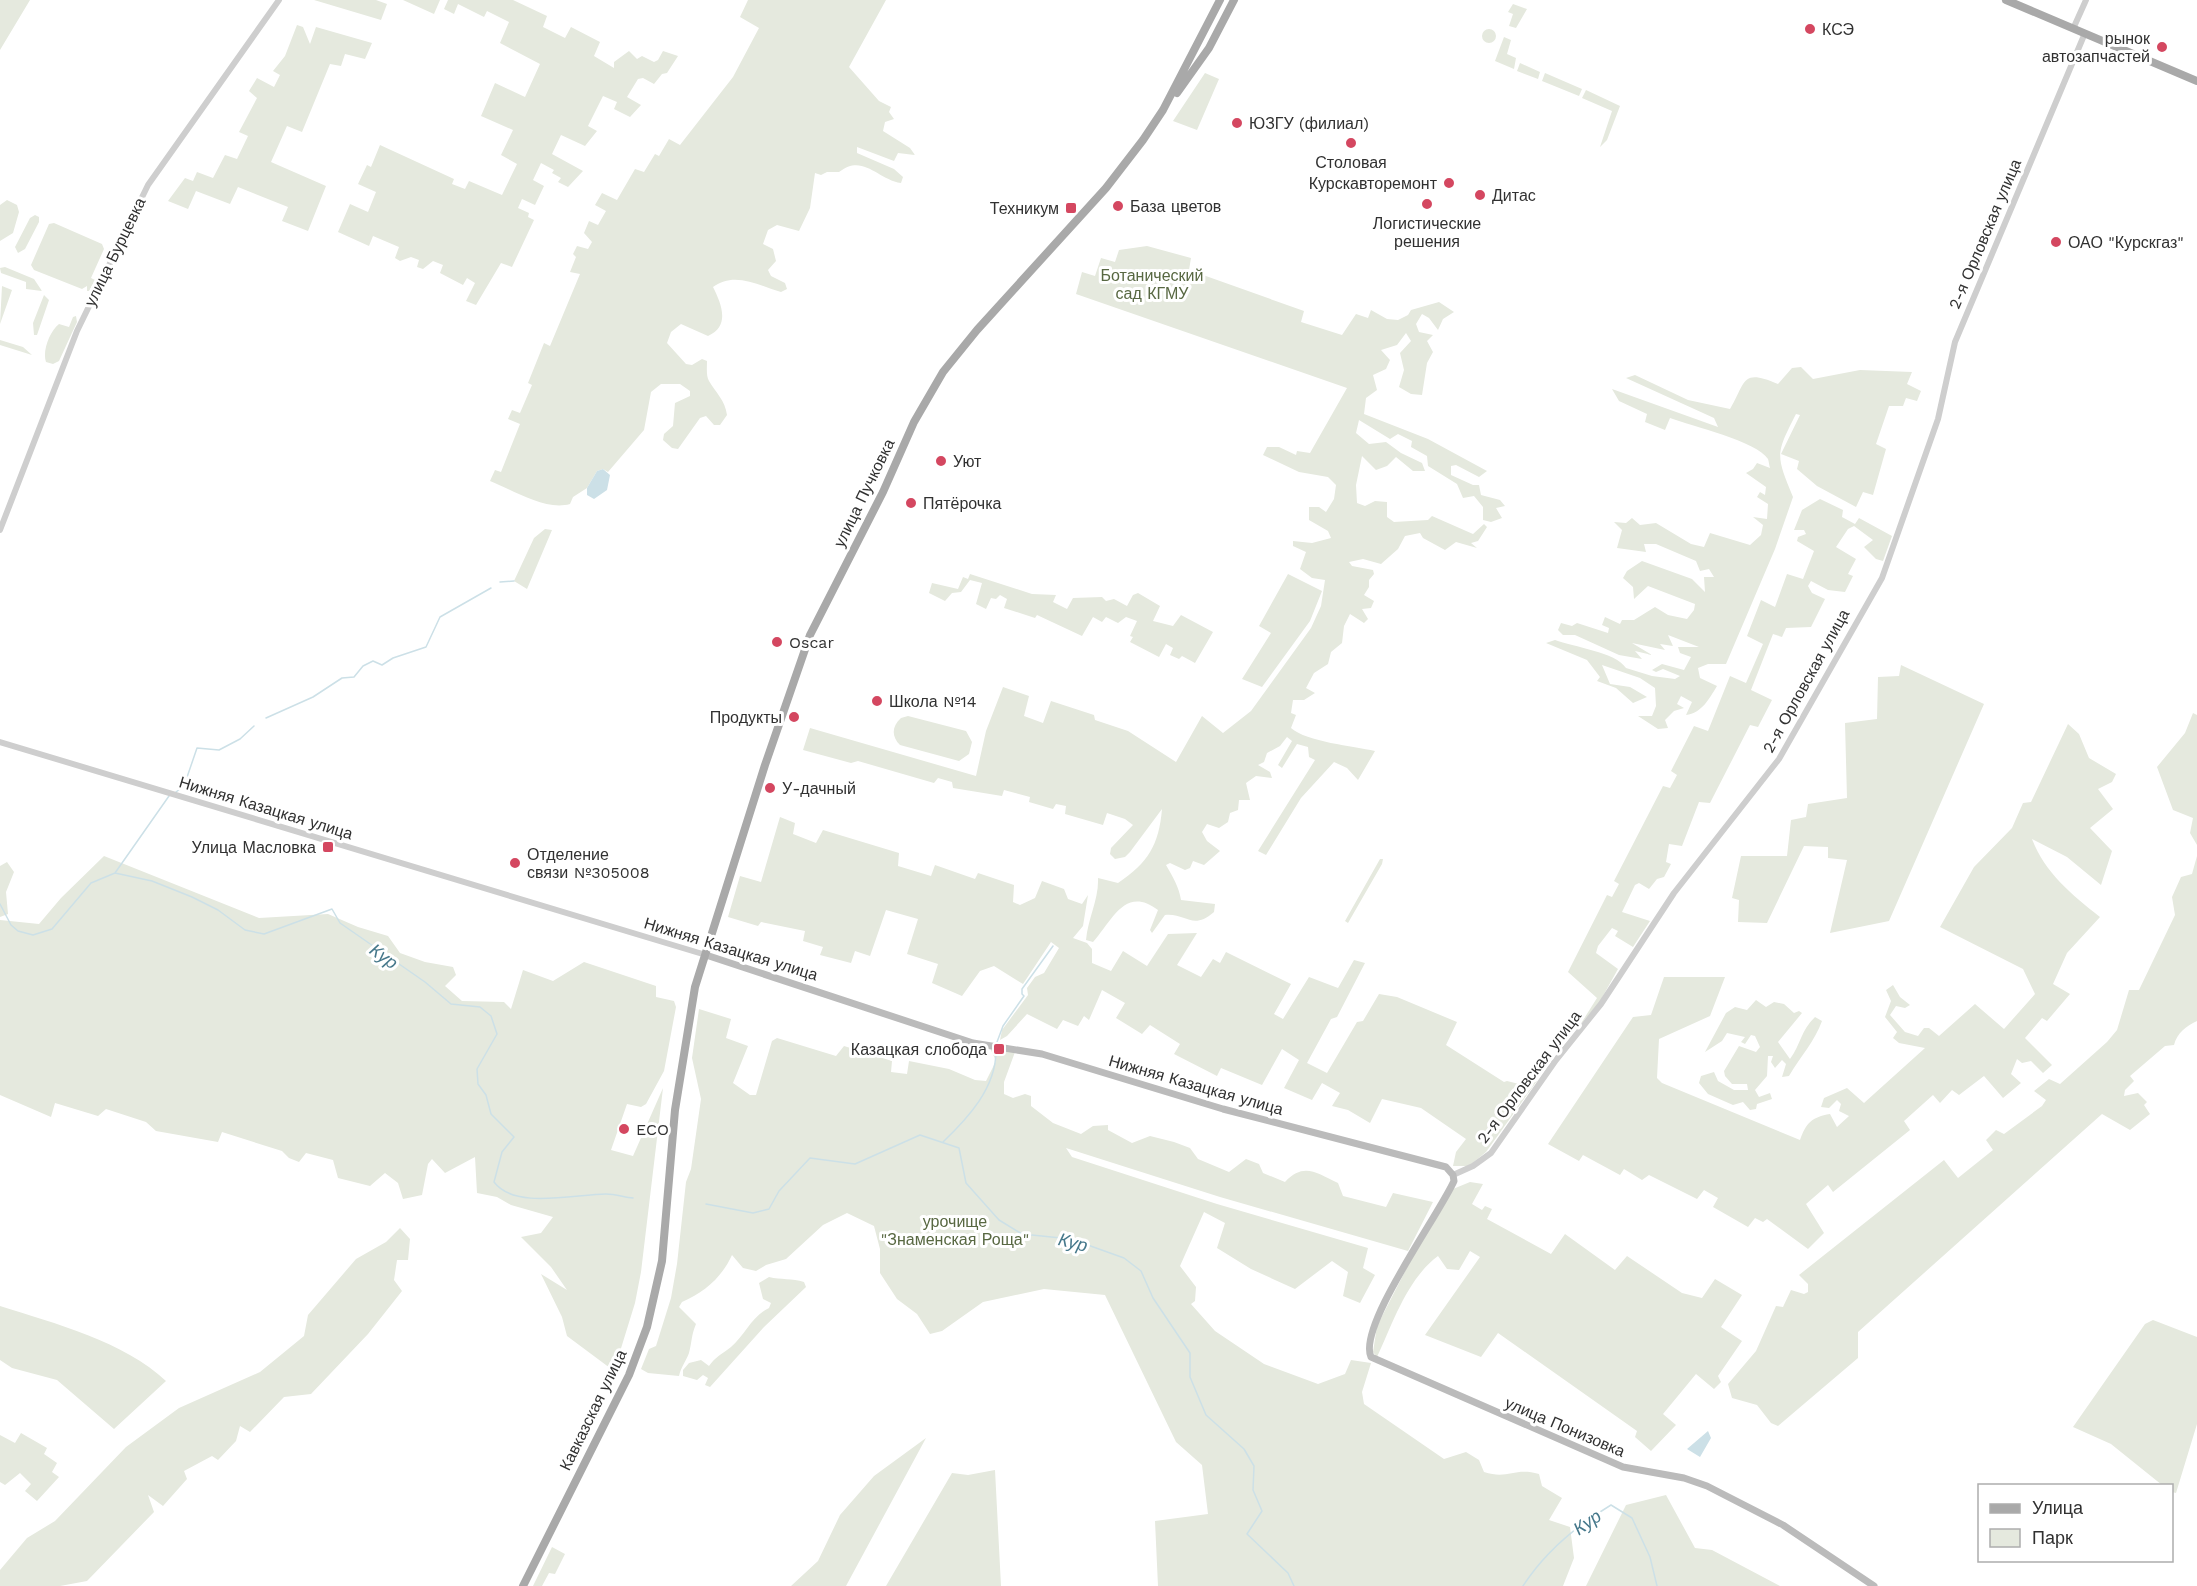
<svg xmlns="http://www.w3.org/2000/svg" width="2197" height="1586" font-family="'Work Sans',sans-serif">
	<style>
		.green { fill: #e5e9de }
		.water { fill: #cce0e7 }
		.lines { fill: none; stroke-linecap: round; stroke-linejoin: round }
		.stream { stroke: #cce0e7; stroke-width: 1.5 }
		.tertiary { stroke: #cecece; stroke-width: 6 }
		.secondary { stroke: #bbb; stroke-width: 7 }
		.primary { stroke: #a9a9a9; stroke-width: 8 }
		.poi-dot { fill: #d44760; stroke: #fff; stroke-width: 2 }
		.labels { text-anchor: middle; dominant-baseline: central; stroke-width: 6; stroke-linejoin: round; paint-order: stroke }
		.poi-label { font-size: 16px; fill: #313131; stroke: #fff; text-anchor: start }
		.street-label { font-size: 16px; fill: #313131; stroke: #fff }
		.park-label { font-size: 16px; fill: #586842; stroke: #fff }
		.water-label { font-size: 18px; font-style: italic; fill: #46788b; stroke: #fff }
	</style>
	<rect width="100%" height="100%" fill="#fff"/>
	<path class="green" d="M0 0H30L0 50Z
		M314 0H376L387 4 381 20Z
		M403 0H440L434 14Z
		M448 0H513L547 16 543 27 565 38 571 27 600 42 594 56 614 68V62L629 51 637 59 642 56 654 62 658 60 663 51 678 56 667 73 662 74 654 84 643 78 638 79 627 97 641 105 630 117 614 109 617 102 603 96 588 126 597 131 585 146 561 135 552 154 583 171 568 187 558 182 561 178 552 173 554 170 541 163 533 180 544 186 535 205 522 199 518 208 529 213 528 217 534 220 512 267 501 263 476 305 466 301 475 283 467 278 463 285 440 273 443 265 433 261 423 269 417 267 419 260 411 257 400 261 395 258 399 247 373 236 369 246 338 232 350 204 368 212 376 192 358 184 367 165 371 167 380 145 454 179 452 184 465 189 469 181 502 195 517 164 501 155 513 130 481 116 495 83 525 97 540 64 500 43 509 22 487 11 484 17 458 4 454 14 444 9Z
		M748 0H886L849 67 879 101 891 107 889 112 894 119 885 122 883 131 910 148 915 155 898 153 894 161 857 147V153L894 169 903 177 901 183C877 179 863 153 839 172H827L821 175 815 173 810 208 799 231 777 225 768 230 763 244 773 249 776 261 768 270 771 276 785 283 787 289 781 292C758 285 734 271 713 287 721 303 731 326 708 336L681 324 671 332 667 343 686 364 692 365 702 359 707 361C707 367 706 376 709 381 716 393 725 400 727 415L720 425H714L706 416 700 418 678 449 672 448 663 440 664 434 673 426 675 403 690 396V391L680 384H661L651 392 644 430 608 472 603 469 597 471 587 488 573 497 570 504C545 511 513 490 490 481L495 470 501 472 520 424 508 419 512 410 520 413 532 385 528 383 544 343 550 346 580 274 570 272 576 257 573 254 577 246 588 249 592 242 584 233 589 221 598 225 606 211 595 205 602 193 617 200 635 169 644 172 655 154 659 156 669 139 680 145 733 77 759 28 740 17Z
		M1513 4 1527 9 1516 28 1509 26 1513 14 1508 12Z
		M297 25 303 27 310 44 316 27 372 43 365 59 345 54 341 66 330 64 302 132 287 126 271 162 326 186 308 231 282 221 288 207 238 187 230 204 196 191 188 209 168 201 185 178 193 181 197 172 213 178 225 155 237 159 248 136 239 132 257 98 249 91 257 78 274 87 280 75 273 71 285 56Z
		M1482 36a7 7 0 1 1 14 0a7 7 0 1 1-14 0Z
		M1504 37 1511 40 1507 54 1516 58 1514 69 1495 61Z
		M1520 63 1540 72 1538 79 1517 71Z
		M1205 73 1219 79 1197 130 1173 121Z
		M1545 73 1582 89 1579 96 1542 81Z
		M1586 90 1620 106 1607 140 1600 147 1612 111 1582 98Z
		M7 200 17 205 19 212 13 233 0 241V205Z
		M35 215 39 217V222L25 249 18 253 15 247 30 218Z
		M54 223 102 244 104 249 91 278 95 280 89 291H87V286L82 289 34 270 31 265 49 224Z
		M1147 246 1191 258 1189 270 1304 311 1301 322 1342 335 1356 314 1368 318 1371 310 1387 319 1398 320 1408 315 1411 310 1439 302 1454 312 1443 319 1438 330 1429 318 1422 314 1416 324 1419 332 1433 335 1427 341 1433 352 1427 363 1422 395 1411 394 1399 387 1404 370 1400 353 1411 341 1406 333 1397 345 1381 350 1390 360 1386 369 1373 375 1377 390 1366 398 1364 414 1428 439 1487 471 1479 477 1456 465 1451 466V475L1473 485H1479L1481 495 1500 500 1505 506 1496 508 1502 518 1491 522 1483 520V507L1474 496 1463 498 1457 484 1428 466 1427 456 1411 447 1412 441 1398 434 1390 439 1359 420 1356 433 1369 444 1386 442 1401 453 1422 463 1425 471H1413L1396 457 1387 466 1376 470 1362 456 1356 485 1357 503 1365 506 1375 501 1387 502V517L1394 522 1428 520 1432 516 1473 534 1484 524 1487 527 1478 541 1471 543 1477 548 1456 542 1445 550 1423 538 1420 533 1405 536 1398 549 1381 564 1363 559 1349 562 1352 566 1373 570 1374 574 1369 580V587L1364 595 1374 601 1371 608 1362 609 1368 619 1364 623 1350 614 1344 626 1342 643 1331 652 1328 664 1314 673 1306 688 1315 693 1304 700H1293L1291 713 1296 715 1291 728C1307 742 1353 746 1375 751L1358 780 1347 768 1334 762 1301 798 1266 855 1258 851 1315 760 1309 757 1308 747 1297 744 1282 768 1278 765 1292 741 1287 737 1280 746 1267 753 1264 762 1258 765 1270 772 1272 778 1256 776 1246 783 1250 800H1239L1238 810 1230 813 1228 822 1219 828 1207 824 1202 832 1207 841 1220 851 1204 865 1193 861 1190 868 1185 870 1170 863 1166 865C1173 877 1179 887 1181 900L1215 904 1214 912C1192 931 1187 913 1165 915L1152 933 1150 930 1158 910C1125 885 1112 921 1093 942L1086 940C1088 918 1099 899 1098 878L1118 883C1148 863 1159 845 1162 809L1130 852 1125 857 1115 859 1110 854 1111 848 1133 825 1125 819 1107 813 1103 825 1065 814 1066 806 1056 804 1053 809 1029 802 1030 797 1004 790 1002 796 953 788 952 782 938 778 934 783 858 761 851 763 803 750 810 728 976 776 986 731 1003 687 1029 696 1024 716 1043 723 1051 701 1094 715 1095 720 1128 731 1176 762 1202 716 1223 733 1251 711 1311 628 1321 606 1325 580 1312 578 1300 569 1306 552 1293 546V541L1312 543 1331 538 1328 531 1309 520V507H1319L1326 512 1334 499 1336 485 1328 477 1299 472 1263 455 1267 447H1279L1296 455 1297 451 1310 453 1347 388 1076 294 1082 272 1095 276 1101 258 1115 262 1119 250Z
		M5 267 34 279 42 291 26 289V282L1 273 0 268Z
		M2 286 12 290 0 324Z
		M44 295 49 300 37 335H34L33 323Z
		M76 316 77 322 59 361 53 364 46 362C42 351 50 331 59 324L69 327 73 317Z
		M0 340 23 347 32 355 0 345Z
		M1801 367 1813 379 1860 370 1912 372 1907 384 1921 391 1917 401 1906 398 1903 406H1889L1876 444 1886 449 1873 495 1863 492 1856 507 1817 486 1797 469 1799 461 1781 454 1800 415 1796 414C1775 455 1776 455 1793 497L1775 549 1726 664H1708L1698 668 1700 678 1717 686C1709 699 1702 713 1686 715L1692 702 1681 696 1677 704 1684 708 1674 711 1665 720 1668 728 1658 729 1638 716H1652L1656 706 1655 688 1640 678 1602 665 1610 684 1630 687 1647 697 1633 703 1616 688 1597 681 1600 677 1587 660 1546 643 1555 640C1573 647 1616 652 1626 668L1652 676 1675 679 1680 676 1663 669 1656 672 1652 670 1662 664 1684 670 1691 657 1680 653 1678 647H1699L1668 635 1673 646 1660 644 1665 650 1632 643 1652 655 1635 651 1642 659 1619 655 1575 635H1563L1558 630 1561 623 1572 626 1577 623 1608 633 1609 628 1602 625 1605 617 1620 624 1622 620H1634L1655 607 1668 615 1687 619 1694 610 1695 604 1648 586 1634 599 1633 587 1623 578 1627 571 1642 561 1692 579 1705 592 1704 577H1714L1709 569 1700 571 1696 561 1656 544H1644L1646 552 1617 548 1622 530 1614 522 1626 523 1632 518 1640 525 1656 523 1691 544 1704 547 1710 533 1750 545 1761 535 1763 525 1753 517 1767 519 1768 504 1757 497 1760 492 1765 495 1766 487 1746 473 1753 469 1757 463 1770 468C1769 465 1769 462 1768 459 1757 441 1691 426 1670 418L1665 430 1645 422 1647 414 1619 401 1612 389 1718 427 1714 418 1626 378 1635 375 1688 400 1730 409C1746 382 1741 368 1778 384L1792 368Z
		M1820 499 1843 510 1842 517 1855 524 1859 518 1892 536 1883 561 1876 559 1864 547 1873 540 1854 526 1848 529 1836 547 1856 559 1848 574 1853 576 1845 592 1828 590 1811 581 1808 586 1812 593 1825 599 1811 627 1786 628 1782 637 1773 634 1751 690 1772 700 1758 727 1750 725 1710 803 1699 802 1682 846 1669 844 1666 862 1671 864 1664 877 1657 879 1649 889 1639 883 1635 885 1622 912 1650 921 1633 947 1615 936 1618 931 1612 928 1598 946 1596 953 1618 969 1599 1003 1580 1025 1597 998 1568 972 1607 895 1612 897 1619 884 1614 881 1663 786 1670 788 1677 775 1671 771 1694 726 1708 731 1730 676 1746 683 1763 644 1747 636 1761 600 1775 607 1787 574 1803 579 1814 551 1797 541 1798 537 1806 534 1804 530H1794L1802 510Z
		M545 529 552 530 527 589 514 581 534 538Z
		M970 574 1032 594 1056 595 1053 602 1067 609 1073 598 1102 597 1106 601 1114 599 1127 606 1133 595 1138 593 1160 606 1153 621 1173 626 1181 615 1213 632 1195 663 1182 656 1179 659 1170 655 1173 648 1166 644 1159 657 1130 642 1133 637 1130 636 1137 621 1126 617 1118 623 1106 617 1102 622 1093 617 1082 636 1037 615 1035 618 1004 608 1007 599 1000 595 996 599 991 598 986 609 976 604 982 583 970 580 961 592 952 593 945 601 929 593 932 583 958 589 963 577 968 579Z
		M1288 574 1322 591 1310 621 1262 687 1242 679 1271 633 1259 626Z
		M1901 665 1984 704 1889 921 1830 933 1847 860 1828 858V847L1804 846 1767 923 1738 922 1739 900 1732 898 1741 856H1787L1791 820 1806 817 1808 804 1847 798 1845 723 1877 719 1878 677 1899 676Z
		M2193 713 2197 715V845L2190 833 2193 818 2173 810 2157 767 2185 733Z
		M908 716 966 731 972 742 969 754 959 761 900 745C891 736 892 726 901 718Z
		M2068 724 2079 734 2089 758 2116 774 2112 782 2098 789 2113 809 2090 828 2112 851 2101 885 2067 857 2032 839C2045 873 2072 895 2100 917L2067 953 2053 984 2070 994 2047 1021 2042 1018 2025 1038 2052 1065 2043 1073 2031 1061 2022 1063 2017 1059 2011 1074 2021 1083 2003 1098 1984 1076 1959 1095 1952 1090 1940 1103 1933 1095 1904 1121 1910 1130 1833 1192 1828 1185 1806 1204 1824 1233 1808 1249 1767 1219 1763 1222 1755 1218 1748 1227 1713 1207 1718 1198 1704 1190 1697 1199 1649 1175 1642 1180 1624 1169 1620 1175 1583 1155 1579 1161 1548 1144 1633 1017 1651 1015 1664 977H1725L1710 1016 1659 1039 1657 1078 1662 1083 1800 1140C1806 1123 1812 1117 1830 1114L1837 1127 1849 1116 1839 1111 1841 1104 1837 1100 1829 1108 1821 1107 1824 1098 1847 1088 1864 1103 1925 1048 1899 1043 1893 1038 1897 1032 1885 1017 1891 1001 1886 990 1893 985 1900 997 1910 1005 1905 1008 1896 1006 1890 1015 1905 1032 1918 1036 1924 1028H1929L1939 1036 1975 1004 2004 1029 2035 994 2023 969 1940 927 1974 867 2012 828 2023 803 2031 802Z
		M780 817 795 823 793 834 816 843 823 830 899 853 898 866 931 876 935 865 975 879 978 873 1014 885 1013 902 1020 905 1035 898 1042 881 1064 889 1068 899 1082 904 1088 895 1083 926 1073 938 1087 943 1092 949V963L1111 971 1123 951 1147 966 1168 934 1197 933 1177 965 1201 977 1213 959 1220 963 1226 952 1291 984 1274 1014 1283 1019 1309 977 1338 988 1354 960 1365 963 1337 1017 1331 1019 1307 1063 1327 1073 1357 1022 1363 1021 1379 994 1397 997 1457 1022 1446 1045 1504 1082 1507 1081 1527 1086 1538 1076 1537 1081 1486 1152 1469 1166H1453L1456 1152 1466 1139 1421 1108 1382 1099 1370 1123 1348 1110 1332 1106 1340 1093 1322 1083 1312 1100 1284 1088 1299 1060 1282 1049 1262 1085 1221 1068 1217 1076 1174 1054 1180 1044 1150 1025 1142 1034 1116 1018 1125 1003 1102 990 1089 1020 1084 1016 1078 1026 1063 1020 1057 1029 1027 1014 1007 1036 1000 1040 1002 1030 1028 995 1027 988 1035 977 1044 973 1059 948 1051 942 1023 984 994 966 980 971 962 996 932 983 938 964 907 954 918 919 886 910 870 956 855 951 851 963 820 955 823 947 803 941 805 931 761 922 758 926 728 917 740 876 761 882Z
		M104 856 259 918 328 914 358 927 388 936 400 953 425 962 453 967 456 975 445 986 462 1001 504 1002 511 1009 523 970 553 981 584 962 656 986V997L674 1001 676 1007 664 1071 646 1104 641 1107 627 1104 611 1150 633 1156 663 1088 641 1272 635 1303 614 1371 567 1336 562 1317 541 1274 567 1290 551 1267 521 1237 541 1233 553 1217 511 1205 497 1197 477 1193 475 1157 445 1173 432 1159 428 1164 422 1195 403 1199 398 1183 385 1173 370 1186 338 1178 333 1160 306 1153 299 1162 289 1158 282 1151 222 1132 218 1142 156 1131 146 1122 106 1109 98 1116 55 1103 51 1117 0 1095V920L39 924 61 898Z
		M2197 856V1021C2186 1026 2177 1033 2174 1045L2165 1046 2130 1076 2134 1081 2125 1090 2124 1096 2138 1093 2147 1102 2144 1105 2150 1114 2130 1130 2102 1114 1858 1332V1358L1778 1426 1771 1423 1757 1405 1732 1398 1728 1384 1756 1351 1776 1306 1783 1307 1791 1290 1804 1294 1808 1292V1284L1799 1275 1944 1160 1958 1178 1993 1150 1986 1140 1996 1130 2004 1134 2042 1106 2046 1100 2034 1091 2049 1079 2060 1084 2107 1042 2117 1030 2129 990H2139L2175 915 2172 897 2181 877 2192 874Z
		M1380 859H1383L1382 864 1348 923 1345 921Z
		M7 862 14 872 6 892 8 914 0 917V866Z
		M1756 1000 1766 1007 1774 1002 1784 1004 1794 1013 1799 1011 1802 1013 1778 1042 1790 1059C1801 1044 1801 1030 1815 1017L1822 1021C1815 1041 1800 1057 1789 1076L1782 1077 1786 1064 1782 1060 1775 1068 1771 1062 1773 1056H1768L1767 1076 1755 1090 1759 1097 1770 1093 1772 1099 1757 1104 1756 1109 1750 1110 1743 1102 1733 1105 1708 1094 1699 1083 1701 1076 1714 1072 1718 1081 1734 1090H1748L1747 1084H1732L1725 1076 1724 1071 1739 1046 1756 1052 1760 1047 1755 1036 1751 1035 1745 1044 1741 1042 1745 1037 1727 1033 1722 1041 1705 1052 1726 1013 1735 1007 1747 1010Z
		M699 1009 731 1019 726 1038 748 1046 733 1083 750 1095H756L772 1041 777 1038 836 1056 844 1046 892 1061 891 1072 907 1074 909 1061 949 1069 975 1080 986 1081 996 1061 990 1048 1015 1052 1004 1082V1094L1013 1098 1025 1094 1031 1096V1106L1053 1123 1081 1134 1093 1126 1108 1125V1130L1132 1143 1150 1136 1174 1142 1190 1148 1198 1159 1229 1172 1246 1159 1259 1164 1263 1173 1285 1182C1304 1162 1316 1173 1338 1183L1343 1196 1386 1207 1393 1193 1433 1202 1408 1251 1220 1197 1066 1148 1072 1157 1217 1204 1368 1248 1363 1268 1375 1275 1360 1303 1343 1296 1348 1272 1332 1261 1295 1289 1251 1269 1217 1248 1225 1223 1204 1212 1180 1266 1196 1287 1195 1301 1191 1304 1215 1331 1264 1364 1318 1384 1345 1374 1351 1360 1371 1363 1362 1392 1364 1404 1444 1459 1466 1452 1479 1460 1484 1472C1508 1480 1514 1467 1539 1474L1542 1486 1562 1498 1549 1520 1570 1527 1574 1558 1563 1586H1158L1155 1521 1208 1514 1202 1465 1176 1442 1105 1295 1044 1289 983 1302 942 1331 930 1334 917 1314 897 1299 880 1273V1249L874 1226 847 1213 823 1225 786 1259 766 1265 756 1271 743 1268 732 1255C722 1277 705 1292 682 1302L679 1307 696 1324C691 1336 692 1342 689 1353 686 1361 681 1367 679 1376L648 1373 641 1369 649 1349 656 1346 671 1298 677 1264 686 1182 691 1169 701 1099 692 1058Z
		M1470 1182 1483 1184 1472 1204 1482 1210 1485 1206 1492 1209 1487 1219 1551 1254 1565 1234 1615 1270 1627 1256 1682 1293 1702 1298 1715 1279 1742 1295 1721 1327 1742 1341 1718 1376 1721 1382 1714 1389 1696 1374 1663 1414 1676 1425 1651 1451 1635 1437 1637 1431 1498 1333 1481 1357 1425 1335 1480 1257 1470 1251 1459 1270 1447 1269 1438 1256C1407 1279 1393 1323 1377 1357L1373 1352 1377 1326 1414 1254 1453 1189Z
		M400 1228 410 1239 408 1260H397L394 1280 402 1291 368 1334 311 1394 284 1397 250 1432 240 1426 236 1441 218 1460 212 1456 184 1471 187 1479 163 1506 148 1495 154 1512 87 1581 60 1586H0V1570L27 1538 55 1521 126 1447 179 1408 260 1372 304 1336 308 1315 356 1259 386 1242Z
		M769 1277C781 1280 792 1278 804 1282L806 1287 764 1327 710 1387 705 1385 708 1378 703 1375 697 1380 683 1376V1370L689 1363 701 1360 709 1366C715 1357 722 1354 731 1347 745 1335 752 1316 769 1308L771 1303 763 1299 759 1283Z
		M0 1306C54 1323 125 1342 166 1381L114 1429 57 1380 12 1368 0 1360Z
		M2153 1320 2197 1337V1424L2176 1493 2172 1492V1486L2162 1485 2111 1444 2073 1427 2145 1324Z
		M21 1433 47 1448 44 1454 57 1463 52 1472 59 1477 37 1501 25 1491 31 1484 20 1473 5 1485 0 1482V1435L15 1443Z
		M926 1438 846 1586H791L818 1561 840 1515 874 1476Z
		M995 1470 1001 1586H886L952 1473 968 1475Z
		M1666 1495 1695 1548 1712 1550 1780 1586H1586L1626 1505Z
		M552 1547 565 1554 555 1574 549 1573 542 1586H533Z"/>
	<path class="water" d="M603 469 610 475 607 490 594 499 587 495V488L597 471Z
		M1708 1431 1711 1438 1700 1457 1687 1449Z"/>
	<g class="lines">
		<path class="stream" d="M500 582 514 581
			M266 718 313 697 342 678 354 677 363 666 373 661 382 665 393 658 426 647 440 617 491 588
			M176 792 184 786 197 748 219 750 240 739 254 726
			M115 873 169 796
			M0 904 11 925 18 931 33 935 52 929 91 883 115 873 152 881 192 897 218 910 245 930 264 934 332 909 340 923 425 982 451 1004 480 1007 491 1016 497 1034 477 1069 478 1084 486 1095 491 1114 514 1137 502 1152 494 1182C515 1210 575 1194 606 1194 615 1194 624 1197 633 1198
			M997 1042 1003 1026 1024 996 1022 994V989L1053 946
			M943 1142C968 1118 996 1088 996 1051
			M706 1204 753 1213 769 1209 779 1191 810 1158 855 1164 920 1135 959 1148 966 1183 999 1220 1022 1234 1071 1239 1124 1258 1141 1271 1153 1298 1190 1353V1377L1206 1415 1244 1449 1254 1466 1253 1490 1262 1511 1247 1534 1288 1573 1294 1586
			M1523 1586C1545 1552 1576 1526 1611 1505L1632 1518 1650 1557 1657 1586"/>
		<path class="tertiary" d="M2073 29 2086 0
			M0 530 77 331 148 185 279 0
			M0 742 706 955
			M1453 1175 1473 1166 1491 1153 1556 1060 1601 1004 1674 893 1779 759 1882 578 1938 419 1955 342 2085 33"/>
		<path class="secondary" d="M706 955 973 1043 1042 1054 1223 1109 1446 1167 1453 1175 1454 1181C1439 1215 1357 1327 1371 1357L1623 1467 1684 1478 1707 1486 1783 1525 1874 1586"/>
		<path class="primary" d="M2006 0 2197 81
			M1177 93 1209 48 1234 0
			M523 1586 629 1375 647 1327 662 1261 675 1110 695 987 765 765 810 635 883 492 914 422 943 372 977 330 1106 188 1143 140 1163 110 1220 0"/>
	</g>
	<g class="poi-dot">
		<circle cx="1810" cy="29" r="6"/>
		<circle cx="2162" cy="47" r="6"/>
		<circle cx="1237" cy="123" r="6"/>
		<circle cx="1351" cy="143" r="6"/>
		<circle cx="1449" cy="183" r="6"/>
		<circle cx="1480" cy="195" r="6"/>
		<circle cx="1427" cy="204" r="6"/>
		<circle cx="1118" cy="206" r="6"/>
		<rect x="1065" y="202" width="12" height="12" rx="3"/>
		<circle cx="2056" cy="242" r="6"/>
		<circle cx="941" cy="461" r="6"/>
		<circle cx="911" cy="503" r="6"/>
		<circle cx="777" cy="642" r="6"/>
		<circle cx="877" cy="701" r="6"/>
		<circle cx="794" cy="717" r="6"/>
		<circle cx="770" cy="788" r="6"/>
		<rect x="322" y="841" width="12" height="12" rx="3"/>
		<circle cx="515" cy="863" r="6"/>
		<rect x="993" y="1043" width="12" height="12" rx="3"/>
		<circle cx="624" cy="1129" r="6"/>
	</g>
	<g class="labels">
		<g class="poi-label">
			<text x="1822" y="29">КСЭ</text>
			<text x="2150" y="38" text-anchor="end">рынок<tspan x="2150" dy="18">автозапчастей</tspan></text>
			<text x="1249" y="123">ЮЗГУ (филиал)</text>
			<text x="1351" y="162" text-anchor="middle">Столовая</text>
			<text x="1437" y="183" text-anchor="end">Курскавторемонт</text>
			<text x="1492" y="195">Дитас</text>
			<text x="1130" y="206">База цветов</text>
			<text x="1059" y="208" text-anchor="end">Техникум</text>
			<text x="1427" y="223" text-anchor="middle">Логистические<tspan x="1427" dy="18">решения</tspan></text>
			<text x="2068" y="242">ОАО "Курскгаз"</text>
			<text x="953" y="461">Уют</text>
			<text x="923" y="503">Пятёрочка</text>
			<text x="789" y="642">Oscar</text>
			<text x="889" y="701">Школа №14</text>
			<text x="782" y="717" text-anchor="end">Продукты</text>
			<text x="782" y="788">У-дачный</text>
			<text x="316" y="847" text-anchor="end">Улица Масловка</text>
			<text x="527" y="854">Отделение<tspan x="527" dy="18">связи №305008</tspan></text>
			<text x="987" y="1049" text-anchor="end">Казацкая слобода</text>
			<text x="636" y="1129">ECO</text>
		</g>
		<g class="street-label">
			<text transform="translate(1985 234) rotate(-67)">2-я Орловская улица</text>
			<text transform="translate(115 252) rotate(-64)">улица Бурцевка</text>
			<text transform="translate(864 493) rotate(-64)">улица Пучковка</text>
			<text transform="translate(1806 681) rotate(-61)">2-я Орловская улица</text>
			<text transform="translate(266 808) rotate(17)">Нижняя Казацкая улица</text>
			<text transform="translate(731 949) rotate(17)">Нижняя Казацкая улица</text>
			<text transform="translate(1529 1077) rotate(-53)">2-я Орловская улица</text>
			<text transform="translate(1196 1085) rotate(16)">Нижняя Казацкая улица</text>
			<text transform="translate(593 1410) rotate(-64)">Кавказская улица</text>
			<text transform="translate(1565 1427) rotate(23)">улица Понизовка</text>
		</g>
		<g class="park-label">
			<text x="1152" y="275">Ботанический<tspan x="1152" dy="18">сад КГМУ</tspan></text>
			<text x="955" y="1221">урочище<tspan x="955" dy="18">"Знаменская Роща"</tspan></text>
		</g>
		<g class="water-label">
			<text transform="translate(384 956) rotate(36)">Кур</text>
			<text transform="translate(1073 1242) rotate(14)">Кур</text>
			<text transform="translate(1587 1522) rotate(-35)">Кур</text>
		</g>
	</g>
	<rect x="1978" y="1484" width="195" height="78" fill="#ffffff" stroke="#adadad" stroke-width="1.5"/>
	<rect x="1990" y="1504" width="30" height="9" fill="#a9a9a9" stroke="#adadad" stroke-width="1.5"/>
	<text x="2032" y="1514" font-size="18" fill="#313131">Улица</text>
	<rect x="1990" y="1529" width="30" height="18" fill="#e5e9de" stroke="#adadad" stroke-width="1.5"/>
	<text x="2032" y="1544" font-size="18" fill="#313131">Парк</text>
</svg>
